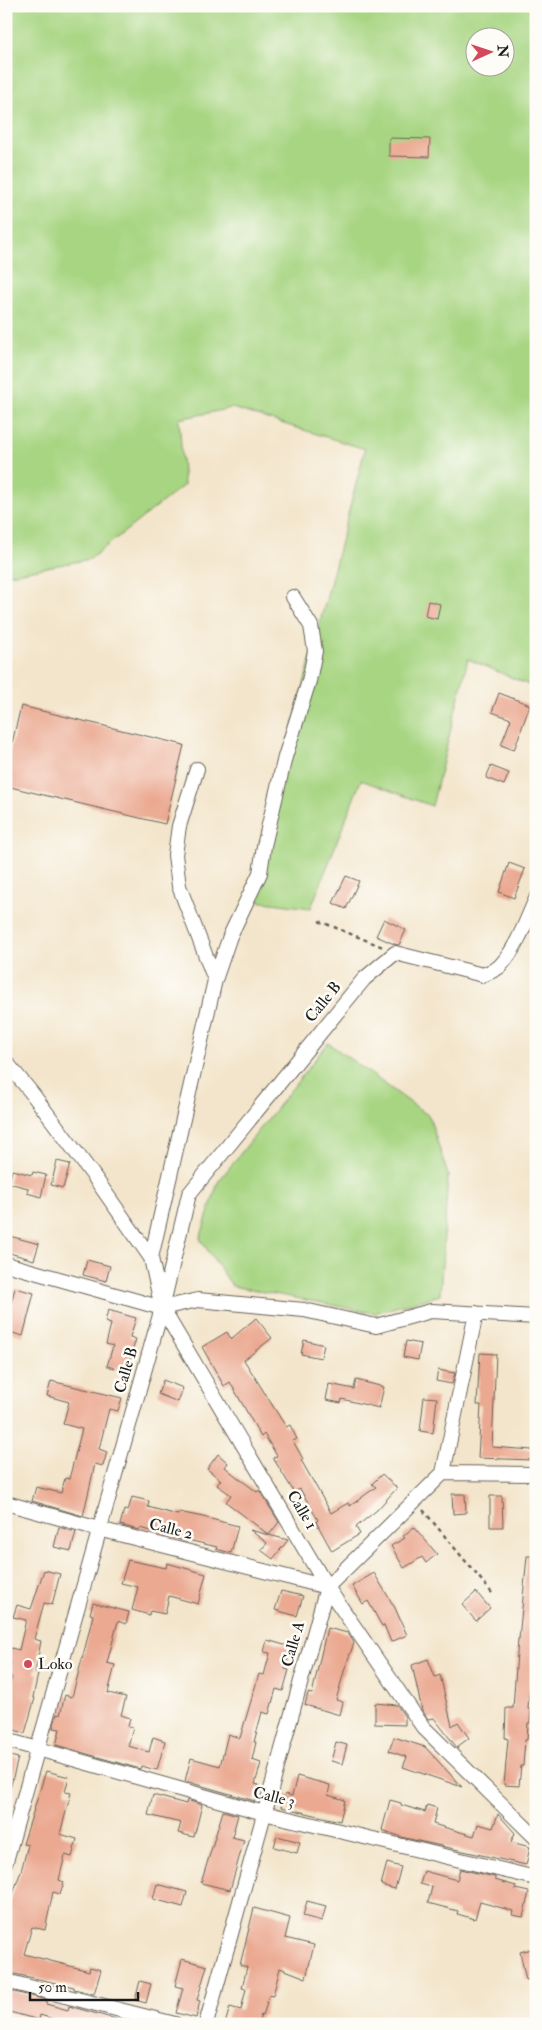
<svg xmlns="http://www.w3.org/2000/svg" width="542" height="2030" font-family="'IM FELL Double Pica',serif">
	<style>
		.green { fill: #a7d582; stroke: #62784f; fill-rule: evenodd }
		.building { fill: #eba991 }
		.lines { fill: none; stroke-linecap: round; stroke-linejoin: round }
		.minor-casing { stroke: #676259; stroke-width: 16 }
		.path { stroke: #676259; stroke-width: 2.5; stroke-dasharray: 4 4; stroke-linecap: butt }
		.minor { stroke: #fff; stroke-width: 14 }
		.poi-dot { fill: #d1495b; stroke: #fdfcf7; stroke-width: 2 }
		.labels { text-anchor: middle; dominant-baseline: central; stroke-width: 5; stroke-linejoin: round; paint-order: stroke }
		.street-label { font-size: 16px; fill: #1c1c1c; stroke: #fdfcf7 }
		.poi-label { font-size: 16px; fill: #1c1c1c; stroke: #fdfcf7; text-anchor: start }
	</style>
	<rect width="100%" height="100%" fill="#fdfcf7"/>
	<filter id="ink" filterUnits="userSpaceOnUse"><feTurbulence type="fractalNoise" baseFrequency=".02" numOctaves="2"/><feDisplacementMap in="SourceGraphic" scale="10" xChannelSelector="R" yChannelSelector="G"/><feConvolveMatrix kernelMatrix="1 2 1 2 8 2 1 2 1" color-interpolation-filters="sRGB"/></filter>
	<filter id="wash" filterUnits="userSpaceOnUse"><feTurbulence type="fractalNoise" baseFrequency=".0096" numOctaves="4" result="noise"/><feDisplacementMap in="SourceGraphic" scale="20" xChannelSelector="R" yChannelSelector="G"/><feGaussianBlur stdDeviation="1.12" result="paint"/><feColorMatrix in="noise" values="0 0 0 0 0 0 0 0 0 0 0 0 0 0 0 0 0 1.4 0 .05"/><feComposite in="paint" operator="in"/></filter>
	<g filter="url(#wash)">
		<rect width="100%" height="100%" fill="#f3e5cb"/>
		<path class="green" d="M6 6H536V688L468 659 432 806 361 780 311 908 248 900 365 449 232 408 179 419 184 485 90 559 6 575ZM474 38H504V68H474Z
			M328 1043 429 1116 448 1175 440 1295 374 1313 232 1286 200 1239 218 1182Z"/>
		<g id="blocks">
			<path class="building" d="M389 138 430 139 429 157 389 156Z
				M428 601 440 604 437 619 425 616Z
				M499 693 530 705 514 750 501 745 511 719 492 712Z
				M21 706 184 745 165 824 6 786V768Z
				M491 766 509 773 504 785 486 778Z
				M509 863 525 869 514 898 499 892Z
				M346 876 359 881 346 909 333 903Z
				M384 919 406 930 399 945 394 944 376 936Z
				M57 1161 70 1164 63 1188 51 1185Z
				M12 1170 32 1175 33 1172 46 1175 41 1197 27 1193 28 1188 9 1183Z
				M6 1235 39 1244 34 1260 6 1252Z
				M87 1260 110 1266 106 1281 83 1275Z
				M15 1288 34 1293 23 1336 6 1331V1322Z
				M108 1310 136 1318 130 1337 136 1339 126 1371 107 1366 113 1346 106 1344 111 1324 105 1322Z
				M256 1318 272 1338 244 1360 286 1427 290 1425 297 1439 293 1441 303 1459 301 1460 331 1513 348 1503 350 1506 376 1487 372 1484 382 1474 397 1488 377 1510 356 1527 360 1534 332 1551 316 1522 318 1520 300 1489 294 1492 273 1458 277 1456 264 1434 261 1437 230 1382 224 1386 202 1347 227 1332 231 1339Z
				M304 1340 324 1345 321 1358 301 1354Z
				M406 1341 421 1344 418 1360 403 1357Z
				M480 1353 496 1354 492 1447 532 1450V1460L478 1458 481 1405H477Z
				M438 1370 455 1373 452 1384 436 1381Z
				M163 1380 183 1388 178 1402 158 1394Z
				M356 1380 384 1387 379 1408 342 1399 341 1403 326 1400 329 1384 354 1389Z
				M51 1381 122 1398 118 1411 109 1409 99 1449 107 1452 103 1466 95 1464 83 1516 32 1501 36 1487 61 1493 65 1478 69 1479 82 1429 63 1424 69 1402 47 1396Z
				M424 1397 437 1398 433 1433 420 1431Z
				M218 1454 228 1463 225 1467 237 1477 257 1492 259 1490 279 1522 269 1535 288 1540 273 1559 261 1550 267 1543 250 1530 269 1535 226 1502 231 1495 217 1485 221 1480 207 1469Z
				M452 1494H465L466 1513 453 1514Z
				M490 1496H502L503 1527H490Z
				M132 1497 149 1501 148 1507 178 1515 179 1512 203 1517 238 1526 231 1553 216 1549 217 1547 188 1540 187 1542 140 1528 139 1530 120 1525 124 1510 128 1511Z
				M59 1527 76 1532 71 1551 54 1547Z
				M414 1527 437 1554 426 1563 422 1557 404 1568 391 1546 405 1538 403 1536Z
				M527 1556H536V1627H534L528 1709 531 1710 530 1723H528L527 1740H525L523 1766H521L519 1786 504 1785 508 1739 505 1738 506 1708H513L518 1639H519Z
				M128 1560 166 1568 167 1563 206 1574 198 1604 169 1596 165 1614 150 1611 149 1615 132 1610 138 1587 121 1583Z
				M44 1570 60 1574 52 1605 44 1603 34 1639 41 1641 35 1673 38 1674 33 1697 35 1698 25 1733 6 1728V1697L12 1677 7 1675 11 1663 7 1662 11 1648 19 1650 26 1620 13 1617 17 1605 31 1609Z
				M374 1573 395 1608 407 1635 391 1642 384 1625 382 1626 368 1601 363 1604 352 1586Z
				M281 1591 303 1596 297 1616 275 1610Z
				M476 1592 490 1608 476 1621 462 1605Z
				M93 1603 129 1612 126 1624 118 1621 107 1663 115 1665 108 1693 126 1697 121 1715 130 1718 128 1727 133 1728 128 1746 149 1752 153 1737 165 1741 157 1770 141 1766 140 1769 56 1745 60 1729 53 1728 57 1714 60 1715 65 1695 72 1697 86 1644 93 1615 90 1614Z
				M327 1628 348 1633 354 1643 345 1668 336 1700 343 1702 340 1715 305 1705 308 1693 312 1694Z
				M267 1640 291 1647 285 1669 289 1670 283 1691 276 1689 269 1714 262 1712 254 1742H256L252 1760 261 1763 255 1784 259 1785 255 1801 185 1781 191 1758 220 1766 228 1734 240 1738 259 1674 264 1675 270 1653 264 1652Z
				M428 1659 435 1677 440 1675 452 1726 458 1722 469 1738 457 1747 458 1749 434 1718 428 1719 422 1710 412 1665Z
				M375 1703 397 1705 405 1717V1725L375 1724Z
				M394 1737 425 1747 462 1787 403 1767 407 1757 389 1751Z
				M336 1742 347 1745 342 1764 331 1761Z
				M6 1755 18 1758 10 1789H6Z
				M46 1771 69 1777 65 1792 71 1793 60 1834 77 1839 72 1857 65 1855 59 1880 64 1882 60 1894 53 1892 45 1930 32 1927 24 1954 89 1971 90 1967 101 1970 94 1994 74 1989V1987L6 1972V1913L21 1871 28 1845 23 1844Z
				M297 1776 330 1785 328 1795 345 1800 340 1821 281 1807 285 1794 292 1796Z
				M153 1795 186 1804 187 1800 202 1805 194 1837 178 1833 181 1823 148 1815Z
				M390 1800 401 1803V1805L425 1812 427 1805 437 1808 433 1824 474 1836 478 1824 493 1828 498 1814 515 1833 511 1842 530 1847 526 1865 405 1838 382 1830Z
				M223 1811 238 1815 232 1837 244 1840 230 1890 201 1883Z
				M277 1836 300 1842 297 1853 274 1847Z
				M387 1863 401 1867 395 1889 381 1885Z
				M460 1869 495 1877V1880L516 1886 515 1889 529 1892 523 1917 512 1915 513 1911 480 1902 475 1919 457 1914 458 1911 428 1903 432 1887 420 1884 424 1871 457 1880Z
				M157 1884 187 1892 183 1907 153 1899Z
				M307 1901 326 1906 322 1921 303 1916Z
				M254 1908 290 1918 285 1938 314 1945 306 1978 280 1968 273 1996 269 1995 263 2016 261 2015 258 2024H225L230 2007 241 2010 246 1989 242 1988 247 1967 240 1965Z
				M536 1948V1977L526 1980 520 1952Z
				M182 1959 207 1966 197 2000 200 2001 196 2018 176 2013 183 1988 175 1986Z
				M140 1981 151 1984 146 2003 135 2000Z
				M6 1990 47 2000 46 2004 68 2010 69 2006 119 2020V2024H70L40 2015 39 2020 6 2011Z"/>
		</g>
	</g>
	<g filter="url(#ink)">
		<use href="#blocks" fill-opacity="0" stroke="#676259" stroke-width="1"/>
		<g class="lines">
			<defs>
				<path id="minor" d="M215 980 230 936 260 873 264 846 285 757 309 681 315 651 311 626 293 597
					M6 1062 31 1092 93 1175 151 1258 162 1308 327 1587 423 1727 536 1838
					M151 1258 215 980 179 886 175 855 179 826 197 769
					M6 1264 162 1308 198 1300 304 1310 376 1326 431 1311 536 1317
					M443 1473 536 1474
					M6 1503 99 1529 327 1587
					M6 1740 264 1813 536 1878
					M6 1861 162 1308 189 1194 364 979 395 953 483 975C489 972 496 970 500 966 517 948 526 921 536 899
					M6 1981 175 2024
					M206 2024 327 1587 443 1473 476 1313"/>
			</defs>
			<use href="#minor" class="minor-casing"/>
			<path class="path" d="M319 921 383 947
				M423 1510 492 1593"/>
			<use href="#minor" class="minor"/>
		</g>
	</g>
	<circle class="poi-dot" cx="28" cy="1664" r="5"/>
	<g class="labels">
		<g class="street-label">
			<text transform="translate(323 1002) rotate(-51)">Calle B</text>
			<text transform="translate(126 1370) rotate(-74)">Calle B</text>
			<text transform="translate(302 1510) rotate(59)">Calle 1</text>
			<text transform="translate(171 1529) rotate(14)">Calle 2</text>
			<text transform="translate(293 1644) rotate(-74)">Calle A</text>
			<text transform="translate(274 1797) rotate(14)">Calle 3</text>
		</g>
		<g class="poi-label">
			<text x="38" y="1664">Loko</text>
		</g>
	</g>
	<rect width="542" height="2030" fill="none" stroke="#fdfcf7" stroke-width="25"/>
	<g transform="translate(490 52) rotate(87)"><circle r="24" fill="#fdfcf7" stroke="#a3a29f"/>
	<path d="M0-4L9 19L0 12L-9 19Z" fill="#d1495b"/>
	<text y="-8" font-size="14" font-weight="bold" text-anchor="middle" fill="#1c1c1c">N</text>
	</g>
	<path d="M30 1992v8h108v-8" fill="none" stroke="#1c1c1c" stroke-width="2.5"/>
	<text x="38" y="1992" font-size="15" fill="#1c1c1c" stroke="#fdfcf7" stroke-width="4" paint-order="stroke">50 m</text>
</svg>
